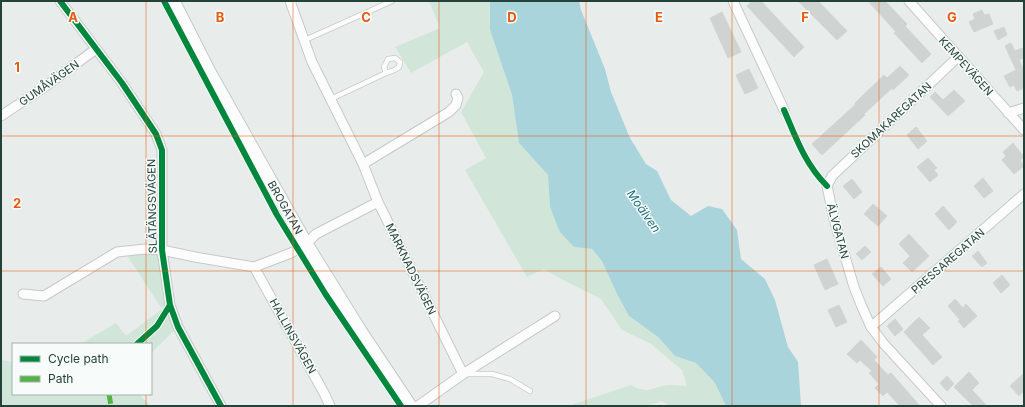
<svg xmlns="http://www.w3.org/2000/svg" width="1025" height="407" font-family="Inter,sans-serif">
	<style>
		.green { fill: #d1e6d8 }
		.water { fill: #a9d4db }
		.building { fill: #cfd4d2; stroke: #d1d6d4 }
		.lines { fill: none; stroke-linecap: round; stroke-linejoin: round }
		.service-casing { stroke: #c5cac8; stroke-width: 6 }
		.minor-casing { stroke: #c5cac8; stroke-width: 11 }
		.secondary-casing { stroke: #c3cbc8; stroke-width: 15 }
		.service { stroke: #fcfcfc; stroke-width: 4.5 }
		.minor { stroke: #fcfcfc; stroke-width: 9 }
		.secondary { stroke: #fcfcfc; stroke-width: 13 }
		.quiet { stroke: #55b346; stroke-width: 5; stroke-dasharray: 10 5; stroke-linecap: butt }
		.cycleway-casing { stroke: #f7fbf9; stroke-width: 8 }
		.cycleway { stroke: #00873e; stroke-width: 6 }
		.grid { fill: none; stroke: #e8590c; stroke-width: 1; stroke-opacity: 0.55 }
		.labels { text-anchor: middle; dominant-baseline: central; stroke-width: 3; stroke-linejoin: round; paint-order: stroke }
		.street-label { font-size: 11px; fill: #24423a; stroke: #f7fbf9 }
		.water-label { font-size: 12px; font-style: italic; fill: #1c6f80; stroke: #f7fbf9 }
		.grid-label { font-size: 13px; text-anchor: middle; font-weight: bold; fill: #e8590c; stroke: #f7fbf9; stroke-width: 3; stroke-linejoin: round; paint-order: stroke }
	</style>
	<rect width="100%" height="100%" fill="#e8edeb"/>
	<path class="green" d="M429 1H490V30L512 95 519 143 548 175 550 207 574 247 592 249 602 261 617 294 629 316 658 337 675 356 696 363 715 383 726 406H669L662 401 647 406H568L631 385C651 396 653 385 671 385 676 385 682 386 687 386L682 370 651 344 622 330 601 299 561 279 544 269 527 277 465 170 486 158 461 112 484 72 467 42 411 73 395 47 440 28Z
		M162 250 178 327 151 353V344H80L116 323 126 336 162 309 124 251Z
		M1 360 13 362V394H139L150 406H1Z"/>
	<path class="water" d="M490 1H579L581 10 605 69 611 92 630 138 646 164 657 171 671 200 691 216 708 206 722 209 737 230 741 259 765 279 775 300 788 347 798 362 801 406H726L715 383 696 363 675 356 658 337 629 316 617 294 602 261 592 249 574 247 560 232 550 207 548 175 519 143 512 95 490 30Z"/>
	<path class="building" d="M752 1H761L804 47 794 57 747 6Z
		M798 1H818L847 31 837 40Z
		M868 1H885L907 24 905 26 931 54 922 63 894 33 896 32Z
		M982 10 984 15 989 14 993 24 974 32 969 22 975 19 973 14Z
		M722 12 741 52 728 58 710 18Z
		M1004 27 1007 35 998 40 994 31Z
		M1011 43 1015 51 1022 48 1024 54V58L1019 60 1024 70V88L1017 91 1014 85 1010 87 1004 76 1016 70 1005 46Z
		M900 66 909 75 893 90 892 88 864 114 865 115 822 155 812 144 855 105V103L884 75 887 78Z
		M749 69 758 88 745 94 736 75Z
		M954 90 965 101 948 116 930 97 935 92 943 100Z
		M916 127 927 141 918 149 907 135Z
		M1013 143 1024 157 1020 160 1024 166 1014 174 1002 160 1006 156 1003 152Z
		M928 158 937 168 934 170 938 175 930 182 917 167Z
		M983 178 993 191 984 198 974 186Z
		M852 179 862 192 854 199 843 186Z
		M873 204 887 216 878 226 864 214Z
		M943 206 957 222 949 230 935 214Z
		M909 234 929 256 912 272 903 263 910 256 899 244Z
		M865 246 871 252 862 260 856 254Z
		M978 251 987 263 982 267 972 256Z
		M827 259 838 284 825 290 814 265Z
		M881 267 891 279 883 286 872 274Z
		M1002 275 1010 285 1001 293 993 283Z
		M955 299 963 308 966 304 977 316 964 328 958 321 960 320 948 306Z
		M839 305 847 322 836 327 828 310Z
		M919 317 930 328 922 335 942 357 933 365 904 332Z
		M895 319 903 329 895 336 887 326Z
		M861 340 877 357 874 360 888 375 891 373 920 406H900L887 392 883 396 875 388 879 384 869 373 872 371 860 360 857 363 847 354Z
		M969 372 979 383 972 390 987 406H973L954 387Z
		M1024 373V391L1019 396 1010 386Z
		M947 376 954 384 947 391 940 383Z"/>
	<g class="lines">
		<defs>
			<path id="service" d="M305 40 392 1
				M331 99 386 73C391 71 395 71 399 67L400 62 395 58 388 59 384 67 386 73
				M467 374H492L510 379 530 391"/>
			<path id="minor" d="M60 1 122 83 156 134 162 150V250L170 305 178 327 221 406
				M290 1 312 62 363 164 378 202 463 374
				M733 1 784 110
				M909 1 1024 130
				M1008 113 1024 108
				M1 116 46 86 96 49
				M363 164 449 112 456 105 458 98 456 94
				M254 267 324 393 330 406
				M23 294 44 296 117 252 145 249 162 250 195 257 254 267 291 253 306 244 316 234 378 202
				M871 327 1024 194
				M418 406 463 374 555 316
				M941 406 884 344 871 327 862 307 854 287 834 219 827 186 832 176 958 57"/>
			<g id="secondary">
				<path id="s1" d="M173 1 209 72 306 244 360 331 410 406"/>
			</g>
		</defs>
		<use href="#service" class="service-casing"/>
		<use href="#minor" class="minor-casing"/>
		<use href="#secondary" class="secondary-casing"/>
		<use href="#service" class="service"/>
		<use href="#minor" class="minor"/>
		<use href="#secondary" class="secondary"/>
		<path class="quiet" d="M109 394 111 406"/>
		<defs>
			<path id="cycleway" d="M60 1 122 83 156 134 162 150V250L170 305 178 327 221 406
				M164 1 277 215 326 295 401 406
				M784 110C796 138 805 164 827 186
				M137 344 157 326 170 305"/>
		</defs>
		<use href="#cycleway" class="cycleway-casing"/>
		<use href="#cycleway" class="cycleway"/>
	</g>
	<path class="grid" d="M146 1V344M293 1V406M439 1V406M586 1V406M732 1V406M879 1V406M1 136H1024M1 271H1024M146 394V406"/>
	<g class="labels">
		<g class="street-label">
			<text transform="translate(966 66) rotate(48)">KEMPEVÄGEN</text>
			<text transform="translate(49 83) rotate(-35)">GUMÅVÄGEN</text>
			<text transform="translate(891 120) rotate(-43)">SKOMAKAREGATAN</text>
			<text transform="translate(152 206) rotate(-91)">SLÄTÄNGSVÄGEN</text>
			<text stroke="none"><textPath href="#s1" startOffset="235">BROGATAN</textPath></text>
			<text transform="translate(838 231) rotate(75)">ÄLVGATAN</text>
			<text transform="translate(948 261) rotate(-41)">PRESSAREGATAN</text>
			<text transform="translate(411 269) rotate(64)">MARKNADSVÄGEN</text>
			<text transform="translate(293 336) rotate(61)">HALLINSVÄGEN</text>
		</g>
		<g class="water-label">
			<text transform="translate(644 211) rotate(55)">Moälven</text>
		</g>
	</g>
	<g class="grid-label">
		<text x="73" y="22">A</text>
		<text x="220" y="22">B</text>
		<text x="366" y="22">C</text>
		<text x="512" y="22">D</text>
		<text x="659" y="22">E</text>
		<text x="805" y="22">F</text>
		<text x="952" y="22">G</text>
		<text x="17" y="72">1</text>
		<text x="17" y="208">2</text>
	</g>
	<rect width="1025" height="407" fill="none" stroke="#24423a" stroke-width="4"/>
	<rect x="12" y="343" width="140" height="52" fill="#f7fbf9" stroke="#a3b1ad"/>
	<rect x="20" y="356" width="20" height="6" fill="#00873e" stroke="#a3b1ad"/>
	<text x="48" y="363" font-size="12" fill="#24423a">Cycle path</text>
	<rect x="20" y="376" width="20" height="6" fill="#55b346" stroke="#a3b1ad"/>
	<text x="48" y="383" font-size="12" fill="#24423a">Path</text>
</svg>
